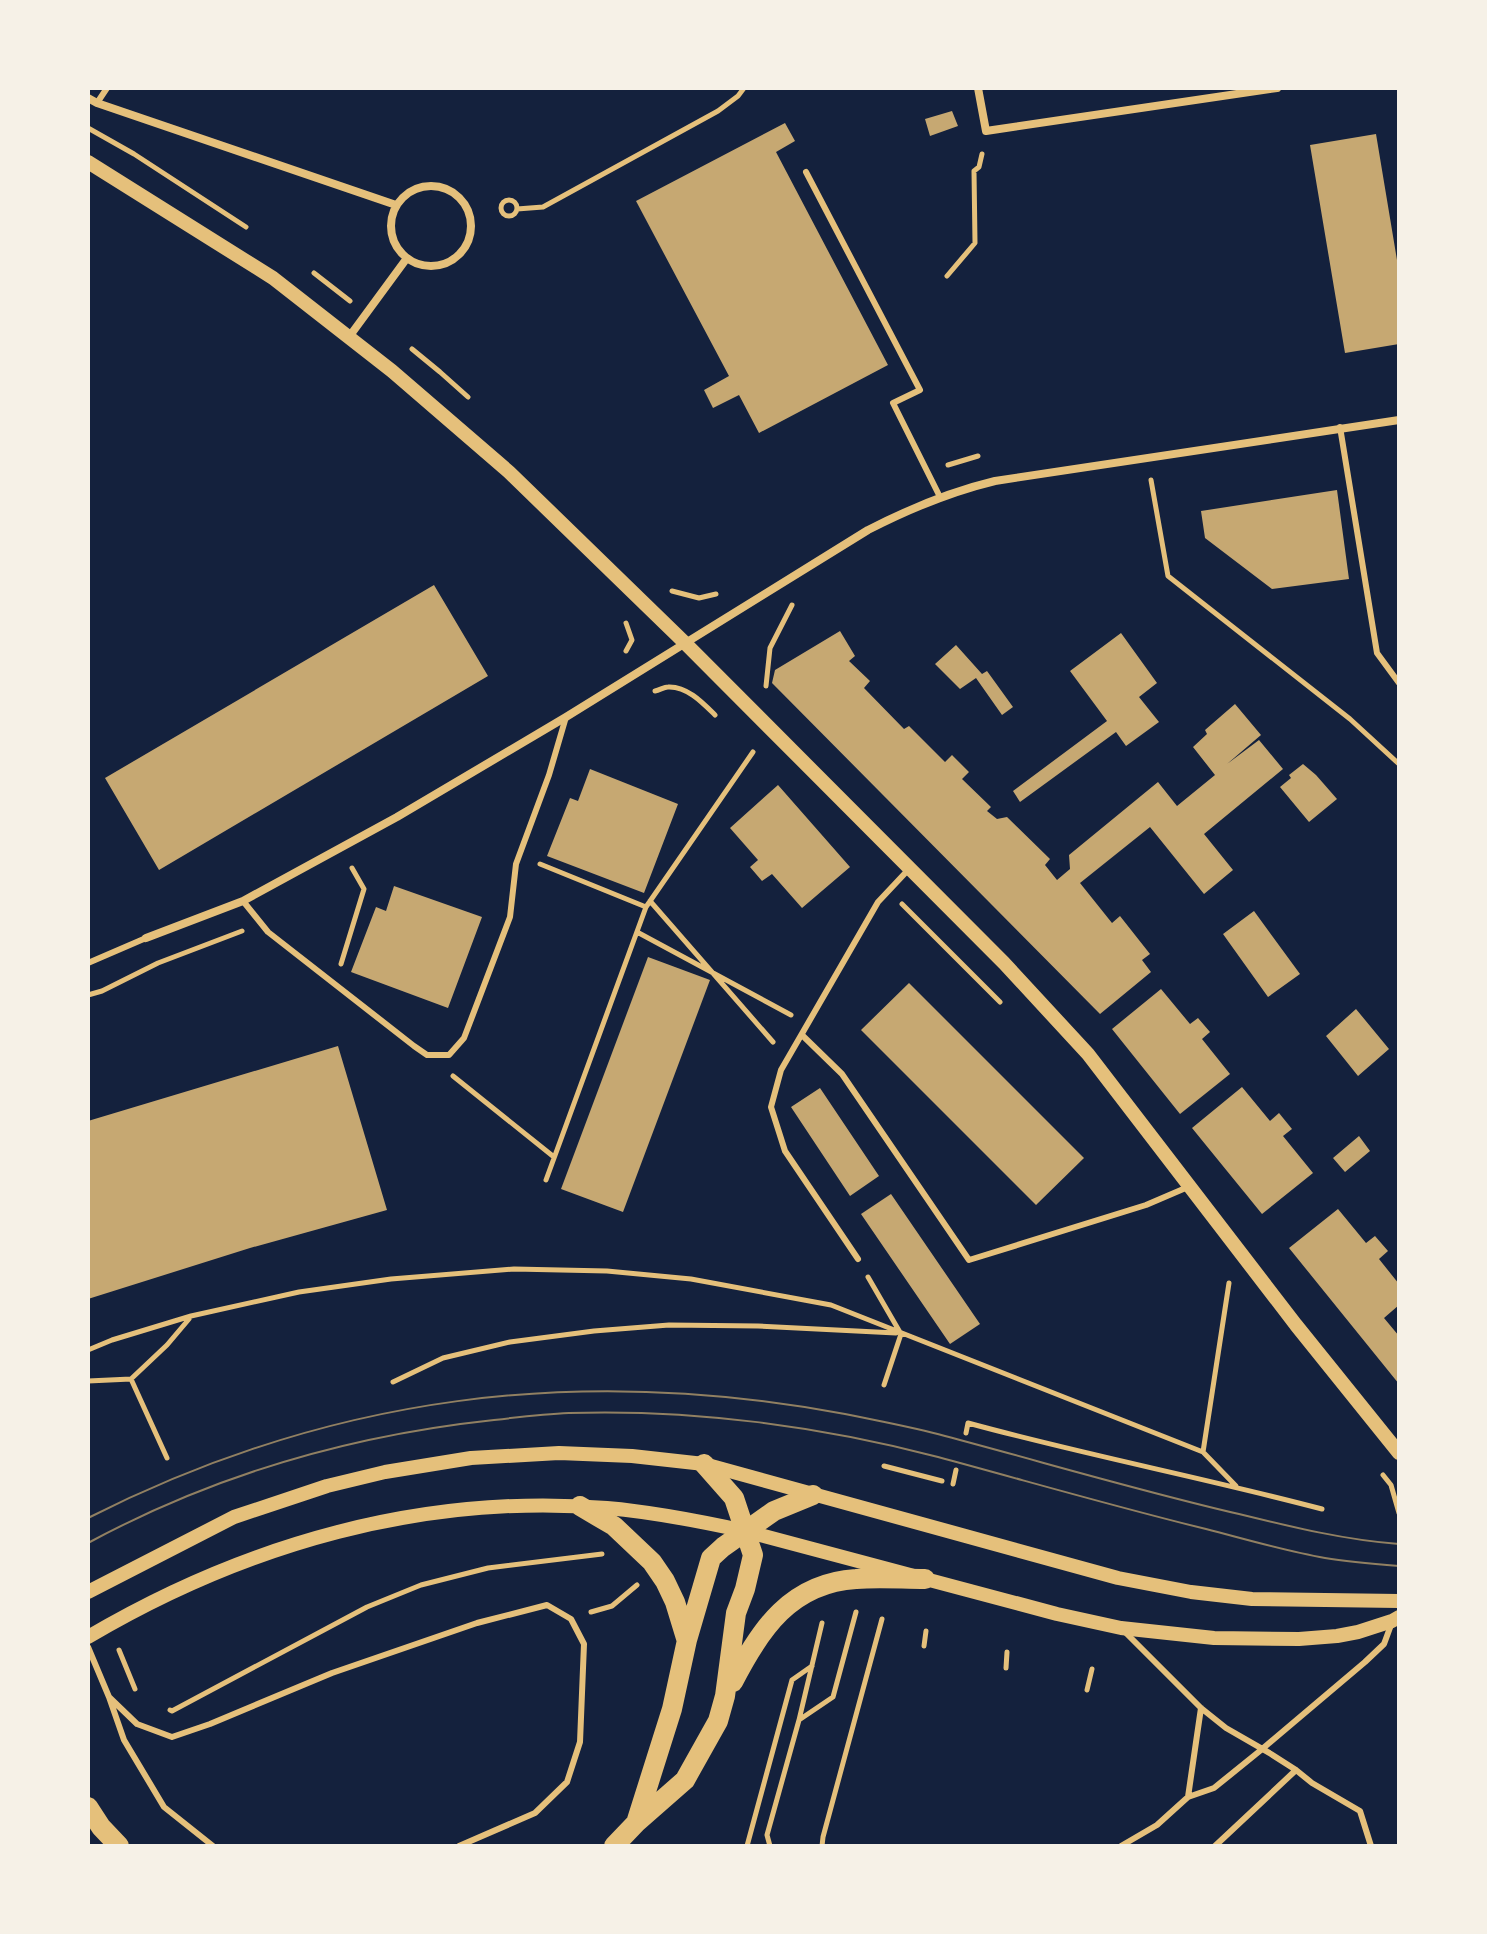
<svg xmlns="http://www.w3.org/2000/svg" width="1487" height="1934" font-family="'Alegreya Sans',sans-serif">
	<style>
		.building { fill: #c6a872 }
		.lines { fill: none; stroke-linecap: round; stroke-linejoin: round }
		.path { stroke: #e5c07b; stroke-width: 5 }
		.service { stroke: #e5c07b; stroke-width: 6 }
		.minor { stroke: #e5c07b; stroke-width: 8 }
		.tertiary { stroke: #e5c07b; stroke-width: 14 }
		.primary { stroke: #e5c07b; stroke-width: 20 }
		.tram { stroke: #918062; stroke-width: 2 }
	</style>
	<rect width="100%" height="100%" fill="#14213d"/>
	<path class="building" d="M952 111 958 126 930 136 925 119Z
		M785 123 795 141 776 152 888 365 759 433 739 395 713 408 704 390 729 376 636 201Z
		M1376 134 1399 272V344L1345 353 1310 145Z
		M1337 490 1349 579 1272 589 1205 538 1201 511Z
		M434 585 488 676 159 870 105 778Z
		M840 631 855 656 849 661 870 681 864 688 904 729 909 726 945 762 952 755 969 772 962 779 991 807 987 811 997 819 1007 817 1050 859 1045 865 1057 880 1070 869 1069 855 1158 782 1177 806 1215 775 1193 747 1207 734 1205 730 1235 704 1261 735 1227 764 1259 740 1283 769 1204 834 1233 870 1204 894 1150 827 1080 883 1112 923 1120 916 1150 954 1142 960 1151 972 1100 1014 772 683 775 670Z
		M1121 633 1157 683 1139 697 1159 722 1126 746 1116 732 1020 802 1013 791 1107 721 1070 671Z
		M956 645 982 674 987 671 1013 707 1002 715 976 678 960 689 935 664Z
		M1303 764 1316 775 1337 799 1309 822 1280 787 1291 778 1289 775Z
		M590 769 678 804 644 893 547 856 570 798 578 801Z
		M778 785 850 867 802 908 772 874 762 881 750 867 758 860 730 828Z
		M394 886 482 917 448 1008 351 972 376 907 386 911Z
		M1254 911 1300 974 1268 997 1223 934Z
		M648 957 710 980 623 1212 561 1189Z
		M909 983 1084 1158 1036 1205 861 1030Z
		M1161 989 1190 1024 1198 1018 1210 1032 1202 1039 1230 1074 1180 1114 1112 1029Z
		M1356 1009 1389 1049 1358 1076 1326 1036Z
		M338 1046 387 1210 250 1248 88 1299V1121Z
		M1242 1087 1270 1121 1279 1113 1292 1129 1283 1136 1313 1173 1262 1214 1192 1128Z
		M820 1088 879 1176 850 1196 791 1107Z
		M1359 1136 1370 1151 1345 1172 1333 1158Z
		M891 1194 980 1324 950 1344 861 1214Z
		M1338 1209 1366 1243 1375 1236 1388 1251 1379 1259 1399 1284V1305L1384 1318 1399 1336V1384L1289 1248Z"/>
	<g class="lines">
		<path class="path" d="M88 128 134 154 246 227
			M501 208a8 8 0 1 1 16 0a8 8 0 1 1-16 0Z
			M517 209 543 207 718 111 738 96 744 88
			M314 273 350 301
			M947 276 975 243 974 171 979 167 982 154
			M412 349 440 372 468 397
			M948 465 978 456
			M1151 480 1168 576 1350 719 1399 764
			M672 591 699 598 716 594
			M626 623 632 640 626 651
			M766 686 770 648 792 605
			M655 691C660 690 664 687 668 687 687 686 703 703 715 715
			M540 864 646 907
			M650 901 773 1042
			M902 904 1000 1002
			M637 932 791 1015
			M341 964 364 889 352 868
			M88 995 102 991 158 963 242 931
			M453 1076 554 1157
			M546 1180 646 907 753 752
			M868 1277 901 1334 884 1385
			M88 1350 112 1340 191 1316 299 1292 391 1279 514 1269 607 1271 691 1279 831 1305 1203 1452 1236 1486
			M88 1381 131 1379
			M393 1382 443 1358 510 1342 594 1331 669 1325 758 1326 896 1333
			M966 1433 968 1423C1085 1455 1205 1478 1322 1509
			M1203 1452 1229 1283
			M167 1458 131 1379 167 1345 189 1319
			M884 1466 942 1481
			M1383 1475 1391 1485 1399 1513
			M953 1484 956 1470
			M591 1612 612 1606 637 1585
			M924 1646 926 1631
			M119 1650 135 1689
			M1006 1668 1007 1652
			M1087 1690 1092 1669
			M170 1710 172 1711 367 1607 421 1585 488 1568 602 1554
			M799 1720 822 1623
			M747 1846 792 1680 812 1666
			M770 1846 767 1835 799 1720 833 1697 856 1612
			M822 1846 823 1837 882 1619"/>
		<path class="service" d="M97 103 107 88
			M806 172 920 390 893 403 940 497
			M1340 427 1377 653 1399 683
			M243 901 268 932 414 1046 427 1055H449L464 1038 510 917 516 864 549 775 566 717
			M88 963 146 938
			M802 1035 842 1074 969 1260 1146 1205 1188 1187
			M858 1259 785 1151 771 1107 781 1070 878 902 909 869
			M1124 1631 1201 1708 1226 1728 1271 1754 1296 1770 1312 1783 1360 1811 1371 1846
			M88 1647 109 1697
			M1188 1797 1201 1708
			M213 1846 164 1807 124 1740 109 1697 137 1724 172 1737 210 1724 332 1673 477 1623 547 1605 571 1619 584 1644 580 1742 567 1782 535 1813 459 1846
			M1121 1846 1157 1825 1188 1797 1214 1788 1261 1750 1365 1662 1384 1644 1391 1625
			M1215 1846 1296 1770"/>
		<path class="minor" d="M978 88 986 131 1277 88
			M88 98 97 103 396 205
			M391 226a40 40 0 1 1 80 0a40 40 0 1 1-80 0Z
			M349 337 407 258
			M146 938 243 901 397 817 566 717 868 530C909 509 949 492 995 481L1399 420"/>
		<path class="tertiary" d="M88 162 273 278 392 371 509 472 685 643 1004 963 1088 1054 1296 1325 1399 1453
			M88 1592 234 1517 327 1486 385 1472 471 1458 559 1453 632 1456 704 1464 1118 1578 1191 1592 1252 1599 1399 1601
			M88 1637C246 1544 423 1493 607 1508 654 1512 699 1521 745 1531L1057 1614 1121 1628 1214 1638 1299 1639 1337 1636 1358 1632 1392 1621 1399 1617"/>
		<path class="primary" d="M580 1506 614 1526 652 1562 665 1581 675 1602 686 1638
			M733 1682C760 1629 791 1583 856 1579 879 1577 902 1579 925 1579
			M88 1807 101 1827 119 1846
			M636 1823 672 1709 687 1640 711 1558 723 1547 774 1511 813 1495
			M614 1846 636 1823 685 1780 718 1721 725 1696 736 1613 745 1589 753 1555 734 1498 704 1464"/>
		<path class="tram" d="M88 1518C331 1395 578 1364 845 1414 878 1421 912 1427 945 1436 1043 1462 1140 1491 1239 1514 1292 1527 1345 1540 1399 1544
			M88 1543C214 1475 353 1435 494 1420 519 1417 544 1414 569 1413 691 1409 820 1426 938 1457 1027 1481 1116 1507 1206 1529 1245 1539 1285 1551 1325 1558 1349 1562 1374 1564 1399 1566"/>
	</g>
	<rect width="1487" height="1934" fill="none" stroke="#f6f1e7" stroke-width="180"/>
</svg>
